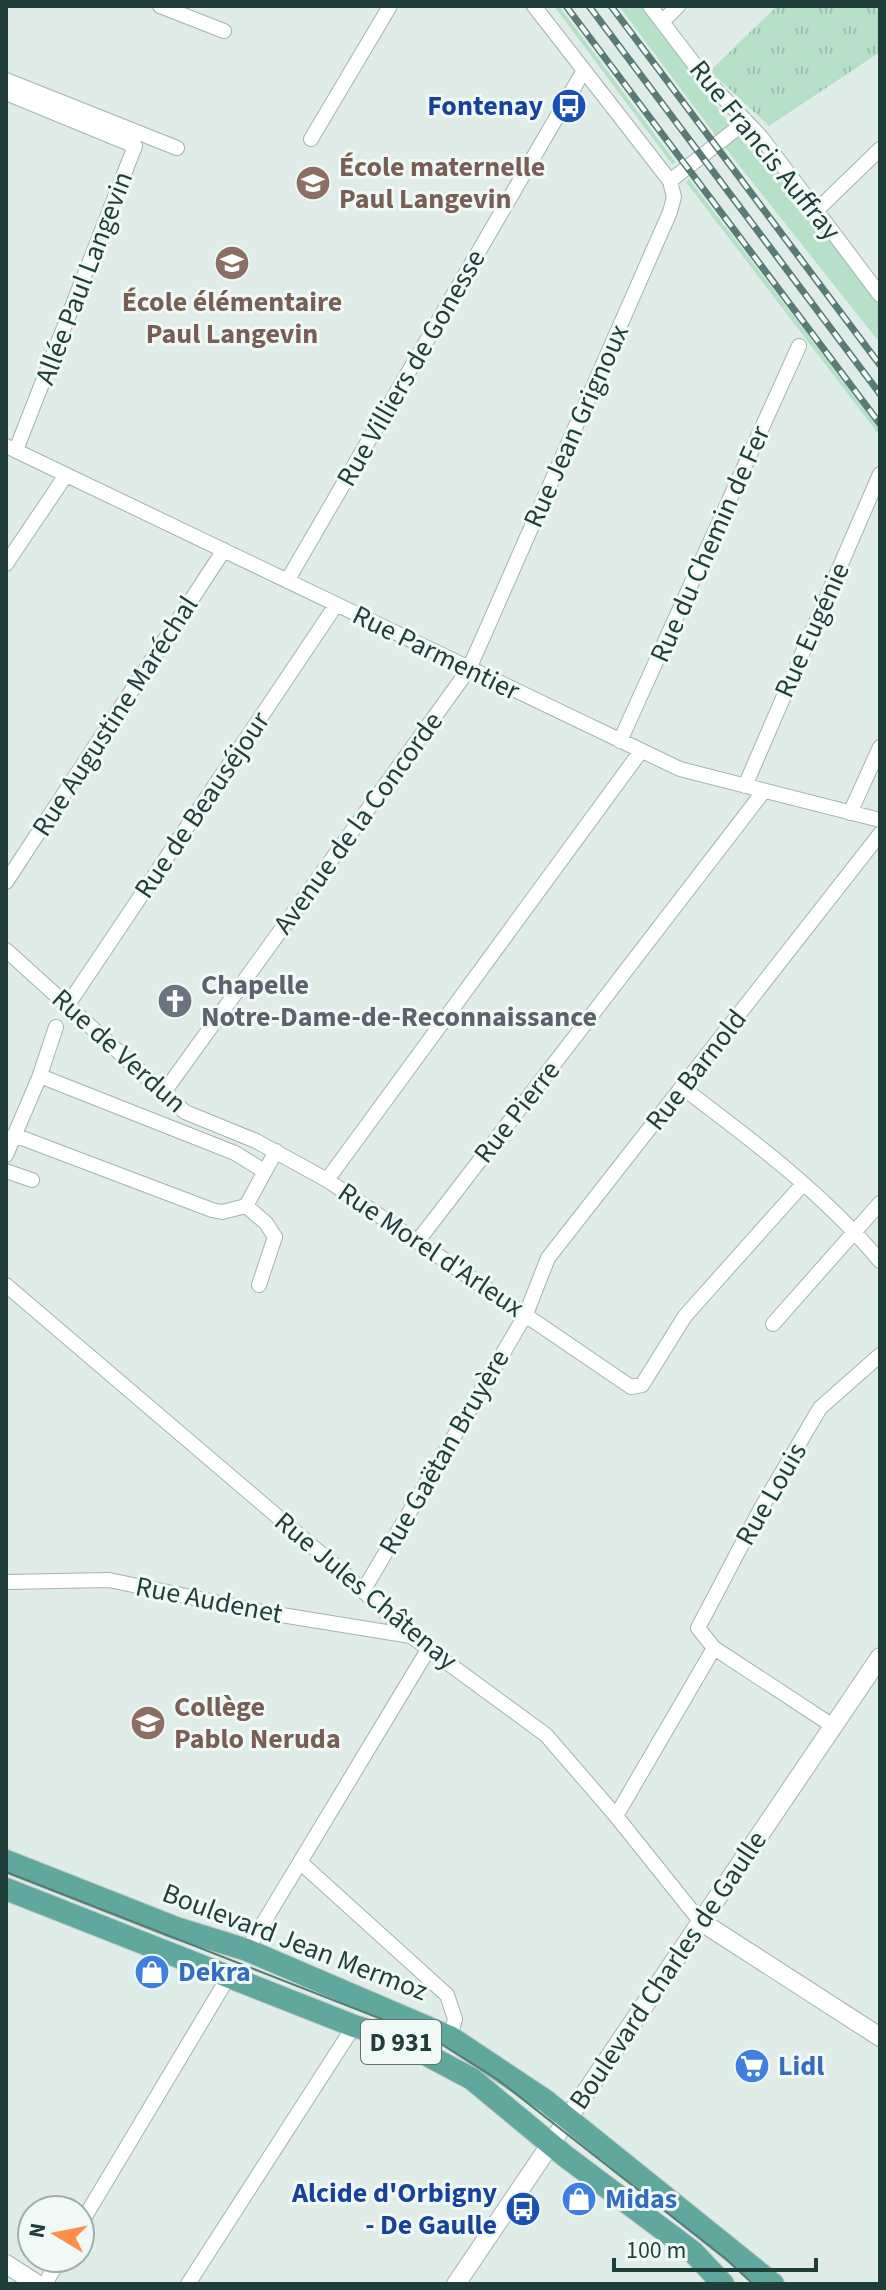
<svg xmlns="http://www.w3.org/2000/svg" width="886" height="2290" font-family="'Source Sans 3',sans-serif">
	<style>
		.grass { fill: #b6e0c7 }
		.park { fill: url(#park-tufts) }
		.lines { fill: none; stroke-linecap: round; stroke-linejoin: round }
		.minor-casing { stroke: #a2b4b0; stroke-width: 16 }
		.tertiary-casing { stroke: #a2b4b0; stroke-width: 20 }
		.primary-casing { stroke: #c0c9c8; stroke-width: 24 }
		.minor { stroke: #fff; stroke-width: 14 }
		.tertiary { stroke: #fff; stroke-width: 18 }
		.primary { stroke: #60a79d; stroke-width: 22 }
		.tram { stroke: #597a75; stroke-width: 2 }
		.rail-casing { stroke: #597a75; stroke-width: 7 }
		.rail { stroke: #f1f9f6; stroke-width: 4; stroke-dasharray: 12; stroke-linecap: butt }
		.labels { text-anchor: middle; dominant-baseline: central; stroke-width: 6; stroke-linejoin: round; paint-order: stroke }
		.shield { fill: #f1f9f6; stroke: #5e7672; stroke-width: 2 }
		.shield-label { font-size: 26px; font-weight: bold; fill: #1f3e3a }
		.transit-label { font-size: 28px; font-weight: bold; fill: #164399; stroke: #f1f9f6; text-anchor: end }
		.street-label { font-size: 28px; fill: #1f3e3a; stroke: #f1f9f6 }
		.education-label { font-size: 28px; font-weight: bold; fill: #785e54; stroke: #f1f9f6; text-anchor: start }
		.worship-label { font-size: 28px; font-weight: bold; fill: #5b616d; stroke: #f1f9f6; text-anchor: start }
		.shop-label { font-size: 28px; font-weight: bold; fill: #366cbe; stroke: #f1f9f6; text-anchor: start }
	</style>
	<defs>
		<pattern id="park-tufts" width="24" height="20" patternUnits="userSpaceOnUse" patternTransform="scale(2)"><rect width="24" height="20" fill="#b6e0c7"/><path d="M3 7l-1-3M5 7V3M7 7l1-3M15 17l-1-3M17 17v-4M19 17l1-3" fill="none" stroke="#9cc1ac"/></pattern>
	</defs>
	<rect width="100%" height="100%" fill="#e0ece8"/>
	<path class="grass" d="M554 6H559L676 163 672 164Z
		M619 6H641L729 123 728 128 716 136Z
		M745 134 757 141 880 306V343L723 145Z
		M689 179 880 429V436L686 182Z"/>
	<path class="park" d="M777 6H880V52L769 126 710 71Z"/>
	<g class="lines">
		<defs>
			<path id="minor" d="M160 6 224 31
				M650 6 704 77 761 137 880 295
				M662 22 678 6
				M6 80 177 148
				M6 93 135 146 16 450
				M311 139 390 6
				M670 181 745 122
				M817 210 880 149
				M6 446 680 769 880 820
				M6 564 66 475
				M287 581 583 72
				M620 741 799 346
				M745 786 880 474
				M850 813 880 747
				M6 882 224 550
				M6 950 185 1112 256 1141 327 1180 631 1387 642 1385 685 1316 803 1184
				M67 1006 336 605
				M39 1078 56 1027
				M683 1088C752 1140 824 1194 880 1261
				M162 1095 469 669 670 212 674 197 670 181 534 6
				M14 1135 212 1210 222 1212 246 1206
				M6 1155 39 1078H45L235 1153 264 1171
				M6 1171 32 1180
				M327 1180 641 751
				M417 1242 764 791
				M6 1285 346 1575 411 1636 546 1735 616 1816 700 1921
				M259 1285 275 1237 266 1223 246 1206 276 1151
				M773 1324 880 1203
				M6 1582 109 1580 263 1612 411 1636
				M363 1591 526 1314 548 1258 880 834
				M833 1726 714 1648 698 1628 760 1510 820 1408 880 1355
				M616 1816 714 1648
				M300 1862 447 1995 455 2019 450 2037
				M247 1950 429 1648
				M80 2225 229 1976
				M45 2284 60 2258
				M188 2284 354 2026"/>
			<path id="tertiary" d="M700 1921 880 2037
				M6 2264 37 2284
				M456 2284 880 1657"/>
			<path id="primary" d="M6 1861 176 1928 247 1950 450 2037 546 2101 773 2284
				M6 1889 354 2026 397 2039 472 2079 565 2156 693 2252 723 2284"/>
		</defs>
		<use href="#minor" class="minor-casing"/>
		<use href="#tertiary" class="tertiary-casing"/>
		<use href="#primary" class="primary-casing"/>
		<use href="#minor" class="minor"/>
		<use href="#tertiary" class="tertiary"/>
		<use href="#primary" class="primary"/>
		<path class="tram" d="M6 1872 435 2040 497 2079 726 2259 753 2284"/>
		<defs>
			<path id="rail" d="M566 6 880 424
				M589 6 880 394
				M611 6 880 365"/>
		</defs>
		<use href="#rail" class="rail-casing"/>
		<use href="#rail" class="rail"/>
	</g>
	<defs>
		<symbol id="bus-disc" viewBox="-11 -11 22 22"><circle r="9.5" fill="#1a4fb4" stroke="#f1f9f6"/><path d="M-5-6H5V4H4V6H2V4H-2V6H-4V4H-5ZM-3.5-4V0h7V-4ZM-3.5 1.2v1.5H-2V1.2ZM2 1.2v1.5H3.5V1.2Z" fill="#fff"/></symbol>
		<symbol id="school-disc" viewBox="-11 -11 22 22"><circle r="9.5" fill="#8d6e63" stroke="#f1f9f6"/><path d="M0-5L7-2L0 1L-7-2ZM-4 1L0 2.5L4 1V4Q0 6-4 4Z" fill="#fff"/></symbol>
		<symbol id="church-disc" viewBox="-11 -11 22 22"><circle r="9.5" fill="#6b7280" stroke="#f1f9f6"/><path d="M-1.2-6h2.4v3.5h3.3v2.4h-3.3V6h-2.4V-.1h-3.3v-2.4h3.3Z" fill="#fff"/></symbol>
		<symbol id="shop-disc" viewBox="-11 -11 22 22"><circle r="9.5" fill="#3f7fe0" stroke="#f1f9f6"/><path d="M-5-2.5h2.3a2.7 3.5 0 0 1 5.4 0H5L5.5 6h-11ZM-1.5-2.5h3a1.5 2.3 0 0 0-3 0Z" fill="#fff"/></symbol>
		<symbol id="supermarket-disc" viewBox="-11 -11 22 22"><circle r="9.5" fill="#3f7fe0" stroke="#f1f9f6"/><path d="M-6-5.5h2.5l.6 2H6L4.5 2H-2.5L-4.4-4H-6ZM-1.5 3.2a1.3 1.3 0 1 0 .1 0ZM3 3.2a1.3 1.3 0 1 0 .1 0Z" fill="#fff"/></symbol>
	</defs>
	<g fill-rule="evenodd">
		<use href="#bus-disc" x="549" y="86" width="40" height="40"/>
		<use href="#school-disc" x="293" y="163" width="40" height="40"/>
		<use href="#school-disc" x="212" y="243" width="40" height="40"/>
		<use href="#church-disc" x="155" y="981" width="40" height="40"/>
		<use href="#school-disc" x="128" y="1703" width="40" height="40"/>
		<use href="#shop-disc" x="132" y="1952" width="40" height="40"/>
		<use href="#supermarket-disc" x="732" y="2046" width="40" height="40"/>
		<use href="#shop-disc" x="559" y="2179" width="40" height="40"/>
		<use href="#bus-disc" x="503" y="2189" width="40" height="40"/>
	</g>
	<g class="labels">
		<rect class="shield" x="361" y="2020" width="80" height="44" rx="6"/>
		<g class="shield-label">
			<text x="401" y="2042">D 931</text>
		</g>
		<g class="transit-label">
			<text x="543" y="106">Fontenay</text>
			<text x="497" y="2193">Alcide d'Orbigny<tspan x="497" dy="32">- De Gaulle</tspan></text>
		</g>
		<g class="street-label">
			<text transform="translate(765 150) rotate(51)">Rue Francis Auffray</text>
			<text transform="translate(84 278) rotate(-69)">Allée Paul Langevin</text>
			<text transform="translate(411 368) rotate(-60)">Rue Villiers de Gonesse</text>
			<text transform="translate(576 426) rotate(-66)">Rue Jean Grignoux</text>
			<text transform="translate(710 544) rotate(-66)">Rue du Chemin de Fer</text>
			<text transform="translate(812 630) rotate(-66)">Rue Eugénie</text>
			<text transform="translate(436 653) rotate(26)">Rue Parmentier</text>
			<text transform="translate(115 716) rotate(-57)">Rue Augustine Maréchal</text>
			<text transform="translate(202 805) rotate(-56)">Rue de Beauséjour</text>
			<text transform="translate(358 823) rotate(-54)">Avenue de la Concorde</text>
			<text transform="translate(119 1051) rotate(42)">Rue de Verdun</text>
			<text transform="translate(696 1070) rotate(-52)">Rue Barnold</text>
			<text transform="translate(517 1112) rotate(-52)">Rue Pierre</text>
			<text transform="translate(431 1250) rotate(34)">Rue Morel d'Arleux</text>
			<text transform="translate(444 1452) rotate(-60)">Rue Gaëtan Bruyère</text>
			<text transform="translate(771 1494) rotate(-60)">Rue Louis</text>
			<text transform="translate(366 1591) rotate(40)">Rue Jules Châtenay</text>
			<text transform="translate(209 1600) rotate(11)">Rue Audenet</text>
			<text transform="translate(295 1942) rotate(21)">Boulevard Jean Mermoz</text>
			<text transform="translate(668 1970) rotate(-56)">Boulevard Charles de Gaulle</text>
		</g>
		<g class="education-label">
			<text x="339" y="167">École maternelle<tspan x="339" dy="32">Paul Langevin</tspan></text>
			<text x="232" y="302" text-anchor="middle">École élémentaire<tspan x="232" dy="32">Paul Langevin</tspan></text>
			<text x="174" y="1707">Collège<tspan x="174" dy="32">Pablo Neruda</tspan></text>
		</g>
		<g class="worship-label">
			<text x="201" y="985">Chapelle<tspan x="201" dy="32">Notre-Dame-de-Reconnaissance</tspan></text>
		</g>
		<g class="shop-label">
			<text x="178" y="1972">Dekra</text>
			<text x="778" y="2066">Lidl</text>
			<text x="605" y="2199">Midas</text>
		</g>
	</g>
	<rect width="886" height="2290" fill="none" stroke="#1f3e3a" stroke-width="16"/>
	<g transform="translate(56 2234) rotate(280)"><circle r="38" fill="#f1f9f6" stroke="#9daeab" stroke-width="2"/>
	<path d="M0-6L14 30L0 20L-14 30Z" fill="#ff8e4b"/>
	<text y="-12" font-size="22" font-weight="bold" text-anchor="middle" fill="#1f3e3a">N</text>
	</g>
	<path d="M614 2258v12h202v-12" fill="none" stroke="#1f3e3a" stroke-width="4"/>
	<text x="626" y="2258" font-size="24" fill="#1f3e3a" stroke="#f1f9f6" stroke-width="6" paint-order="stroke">100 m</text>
</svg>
